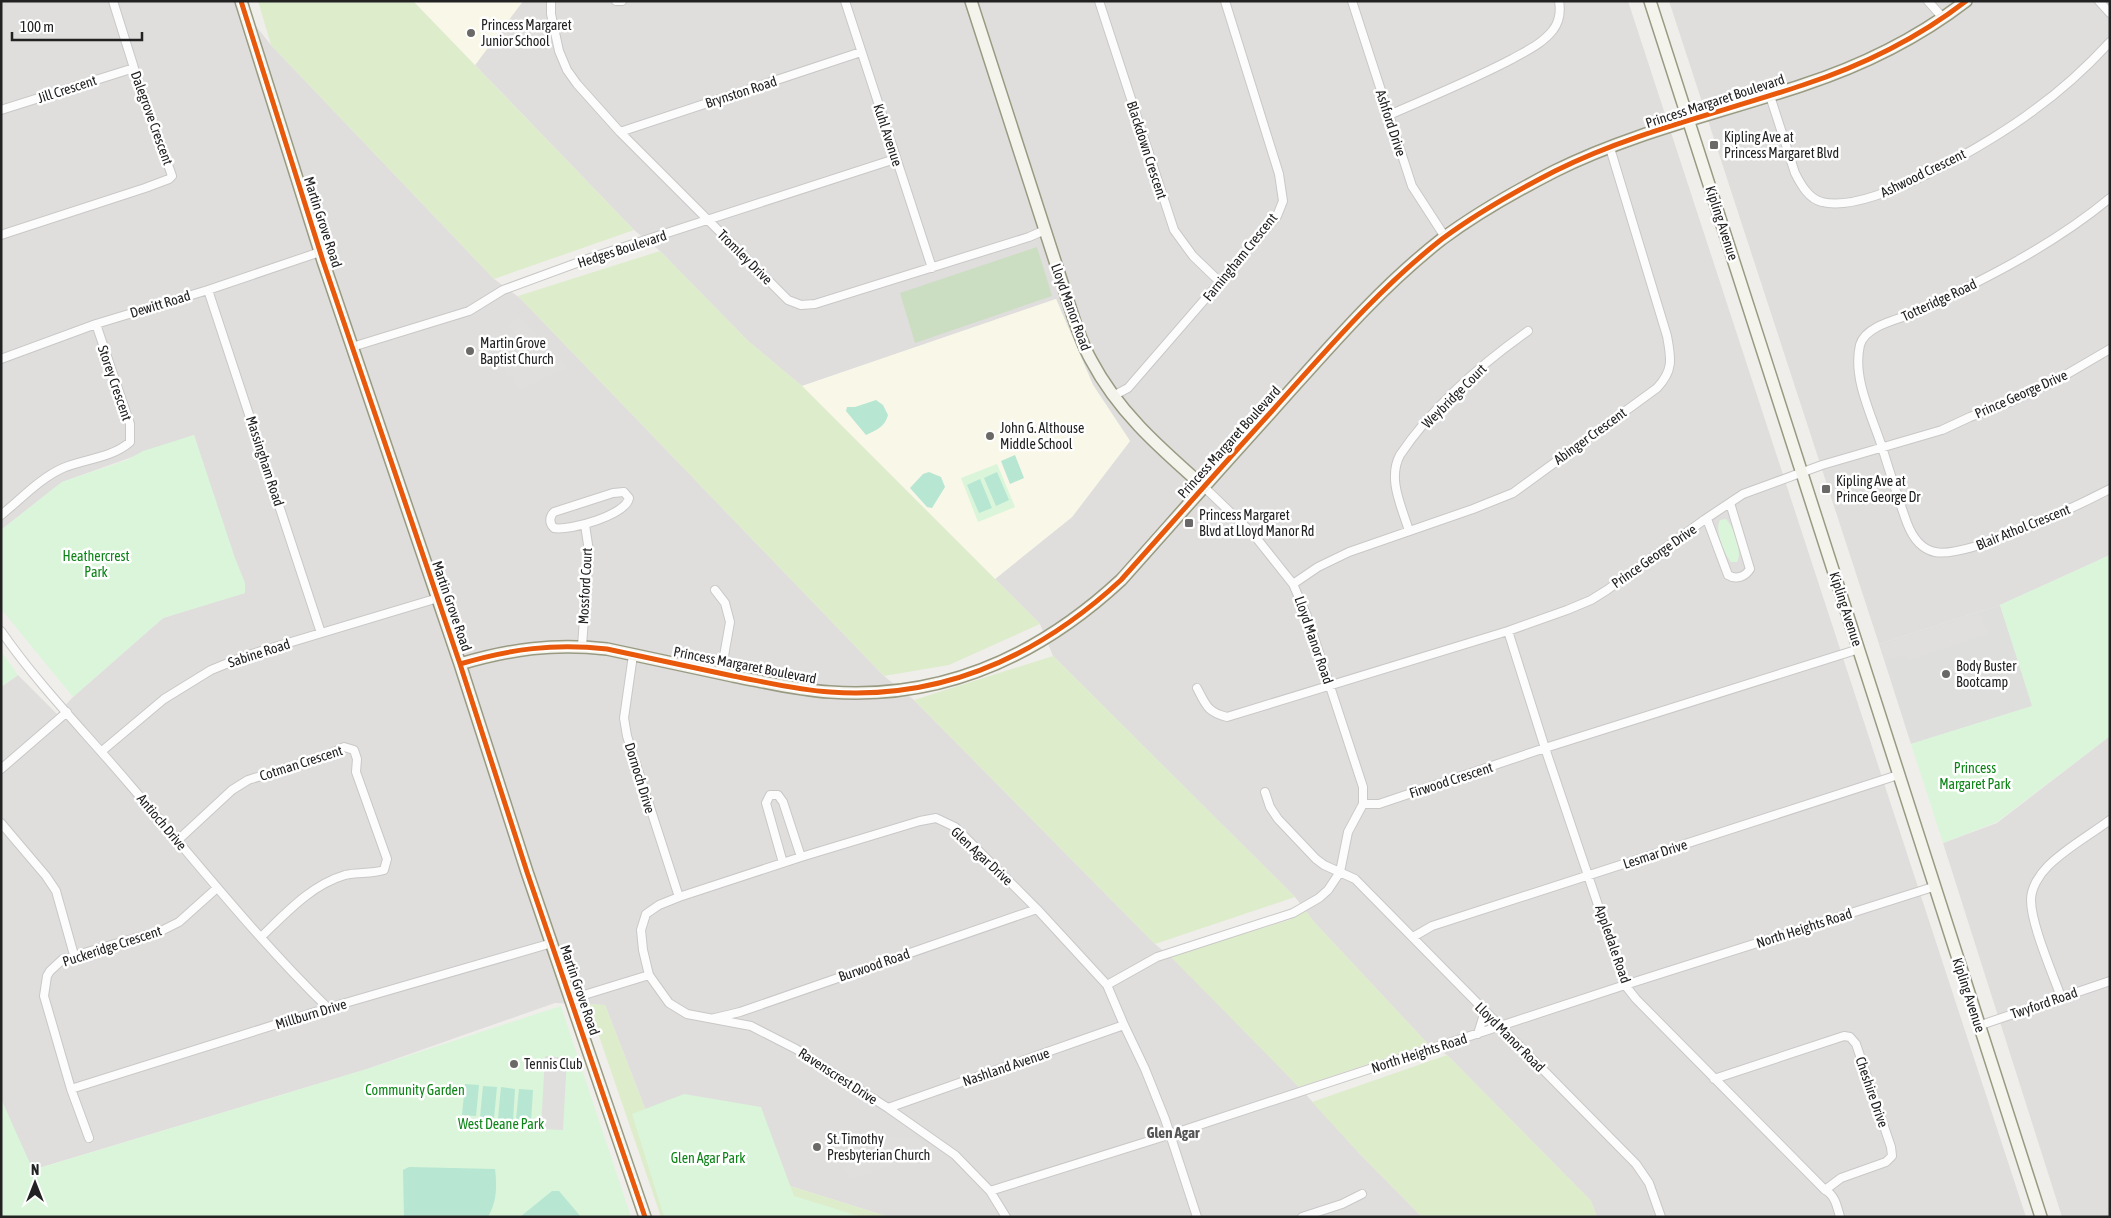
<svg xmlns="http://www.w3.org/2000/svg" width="2111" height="1218" font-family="'Asap Condensed',sans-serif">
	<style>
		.residential { fill: #dfdedc }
		.education { fill: #f8f7e8 }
		.religious { fill: #dededc }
		.grass { fill: #ddeccb }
		.forest { fill: #cbdec1 }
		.park { fill: #daf5da }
		.pitch { fill: #b7e6d2 }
		.parking { fill: #e0dfde }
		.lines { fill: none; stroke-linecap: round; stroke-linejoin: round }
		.street-casing { stroke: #c9c8c7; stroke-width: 10 }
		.secondary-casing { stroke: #999a82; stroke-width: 14 }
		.street { stroke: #fdfcfc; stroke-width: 8 }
		.secondary { stroke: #f4f4ed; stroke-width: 11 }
		.cycleway-casing { stroke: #fff; stroke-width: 8 }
		.cycleway { stroke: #e8590c; stroke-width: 5 }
		.poi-dot { fill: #6a6968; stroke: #fff; stroke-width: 2 }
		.labels { text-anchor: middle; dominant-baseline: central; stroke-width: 5; stroke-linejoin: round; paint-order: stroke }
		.poi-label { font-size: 14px; fill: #222; stroke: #fff; text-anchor: start }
		.street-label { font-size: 14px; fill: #222; stroke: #fff }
		.park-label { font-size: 14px; fill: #0c8416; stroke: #fff }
		.neighbourhood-label { font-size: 15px; font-weight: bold; fill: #555; stroke: #fff }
	</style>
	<rect width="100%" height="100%" fill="#f0eeeb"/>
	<path class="residential" d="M1 1H236L271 45 494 279 520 298 884 676 914 700 1155 944 1178 963 1299 1087 1360 1154 1422 1217H889L790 1186 751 1110 646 1111 605 1005 555 1003 367 1069 32 1170 1 1099V687L18 675 57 714 73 697 163 618 244 593 194 435 62 482 1 530Z
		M523 1H1628L2026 1217H1597L1591 1201 1447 1055 1428 1044 1314 922 1295 897 1053 656 1040 624 995 579 1072 517 1130 441 1093 385 1056 299 802 386 748 341 660 251 634 230 475 65Z
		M1669 1H2110V555L2000 605 1879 644Z
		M2110 736V1217H2062L1943 843 1997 823Z"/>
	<path class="education" d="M413 1H523L475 65Z
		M1056 299 1093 385 1130 441 1072 517 995 579 802 386Z"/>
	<path class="religious" d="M2000 605 2033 706 1911 744 1879 644Z"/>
	<path class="grass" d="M258 1H413L634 230 494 279 271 45Z
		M660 251 748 341 802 386 1040 624 949 665 884 676 518 296Z
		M1053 656 1295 897 1155 944 914 700Z
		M1306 911 1314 922 1428 1044 1299 1087 1170 956 1289 920Z
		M588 1004 605 1005 646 1111 751 1110 790 1186 889 1217H661Z
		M1447 1055 1591 1201 1597 1217H1422L1360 1154 1312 1102Z"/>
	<path class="forest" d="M1037 247 1052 296 915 343 900 293Z"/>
	<path class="park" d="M194 435 235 558 245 583V593L163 618 73 697 1 609V530L62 482 127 460 143 451Z
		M997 464 1015 507 978 522 961 478Z
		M1726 519C1734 527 1743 552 1737 562H1731C1724 554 1714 530 1720 520Z
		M2110 555V736L1997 822 1943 843 1911 744 2032 706 2000 605Z
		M1 651 18 675 1 687Z
		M561 1006 631 1217H1V1099L33 1170 367 1069Z
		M684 1094 761 1107 794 1196 862 1217H664L632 1114Z"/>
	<path class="pitch" d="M876 400 883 405 888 415C885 427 876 430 866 435L846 411 847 407H855Z
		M1015 455 1024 478 1010 484 1001 461Z
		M929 472 941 477 945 487 932 508 927 507 910 488 923 474Z
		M997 472 1009 500 996 506 984 478Z
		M980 479 992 508 979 513 967 485Z
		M465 1084 479 1085 476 1116 462 1115Z
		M483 1086 497 1087 494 1118 480 1117Z
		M501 1087 515 1089 513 1120 498 1118Z
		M519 1089 533 1090 531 1121 516 1120Z
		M409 1167 495 1169C497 1187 497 1201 488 1217H404L403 1170Z
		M552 1191H559L581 1217H520Z"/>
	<path class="parking" d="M519 317 567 368 518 390 513 376 508 377 504 364 524 344 508 325Z
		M1980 613 1988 634 1909 660 1904 656 1885 659 1880 645Z
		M545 1056 567 1058 563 1130 541 1129Z
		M876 1136 918 1138 929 1152 851 1179 843 1169 849 1165 845 1160Z"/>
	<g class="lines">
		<defs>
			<path id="street" d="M551 1V14L559 51 567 70 577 84 620 132 788 300 801 305 815 304 1029 237 1045 230
				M616 1H622
				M845 1 932 268
				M1099 1 1174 230 1193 256 1221 283
				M1352 1 1412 186 1445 237
				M1928 1 1943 18
				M2099 1 2110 13
				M1770 96 1795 173C1801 185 1809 199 1822 202 1870 215 1995 140 2034 110 2062 90 2087 67 2110 42
				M1 110 134 68
				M1389 115C1430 97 1472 80 1512 59 1526 51 1542 44 1553 30 1559 22 1561 12 1559 1
				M620 132 861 52
				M2110 198C2052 246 1985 279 1917 312 1901 319 1865 325 1860 345 1852 378 1872 416 1882 447 1890 473 1898 498 1907 523 1912 536 1920 549 1935 552 1967 559 2079 505 2110 489
				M1 235 145 188 169 179 172 176 134 68 113 1
				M208 290 321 633
				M352 347 469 311 503 290 593 257 895 159
				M1 359 96 324 208 290 320 252
				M1113 396 1128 388 1277 216 1283 201 1279 174 1225 1
				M624 492 629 498C626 515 570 531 554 528 549 523 549 517 554 512L613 493Z
				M1 515C20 500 40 478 63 468 84 459 112 458 130 442V424L96 324
				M1707 519 1728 575C1736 580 1745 577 1750 569L1730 503
				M1409 531C1402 507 1387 479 1400 455 1433 406 1480 365 1528 331
				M1293 584 1318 567 1349 552 1473 509 1513 493 1657 388C1674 370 1671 358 1667 336L1610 148
				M715 590 725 603 730 622 721 673
				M1 631C39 686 87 734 130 785 195 860 257 939 328 1008
				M1508 631 1545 748 1625 985 1636 999 1825 1190C1835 1195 1837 1206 1840 1217
				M582 646 589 551 585 525
				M633 655 624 718 627 736 679 897
				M1197 688C1206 705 1207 712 1227 717L1508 631 1567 610 1591 600 1607 590 1704 520 1743 494 1822 465 1942 430 1970 417 2010 402 2057 380 2110 349
				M102 751 164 699 211 670 248 655 438 598
				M1 769 67 712
				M1265 792 1270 807 1278 819 1316 859 1324 865 1355 879 1636 1164 1649 1183 1661 1217
				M1363 804H1379L1545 748 1859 649
				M1 823 46 876 56 891 74 955
				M178 840 232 790 248 780 326 756 344 747 354 750 357 759 356 772 387 859 384 870C371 874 358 872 345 875 311 885 286 913 261 937
				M783 863 766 803 770 795H778L783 802 801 857
				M1413 937 1432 926 1898 775
				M1107 985 1157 957 1293 913 1319 898 1328 890 1340 872 1348 832 1363 804V787L1307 616 1293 584 1254 535 1204 487
				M2061 997C2052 972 2031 924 2031 900 2031 888 2039 875 2048 866 2066 848 2090 835 2110 820
				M571 999 649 975
				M715 1018 740 1012 1037 909
				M1978 1026 2110 981
				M1478 1034 1485 1011
				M1714 1079 1844 1036 1850 1037 1856 1044 1891 1147 1892 1156 1886 1162 1841 1178 1825 1190
				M71 1089 328 1008 552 943
				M888 1108 1124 1025
				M89 1138 71 1089 44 996 47 976 50 971 63 959 163 930 179 922 217 888
				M990 1191 1181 1131 1625 985 1933 887
				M1006 1217 990 1191 955 1155 888 1108 796 1049 751 1026 687 1014 669 1003 649 975 643 950 641 930 646 914 659 905 679 897 801 857 920 821 936 818 955 827 1037 909 1107 985 1124 1025 1145 1069 1165 1119 1197 1217
				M1302 1217 1342 1204 1362 1194"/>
			<path id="secondary" d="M241 1 323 261 460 664 527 872 645 1217
				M971 1 1065 292C1073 315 1079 339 1091 360 1119 413 1160 448 1204 487
				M1650 1C1783 406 1909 812 2041 1217
				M460 664C511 649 554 643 607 649 649 658 691 667 733 676 765 682 797 690 830 692 943 700 1039 656 1121 580 1171 524 1221 467 1272 411 1326 351 1378 289 1442 239 1477 213 1516 191 1555 171 1633 132 1720 113 1803 85 1861 66 1918 38 1966 1"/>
		</defs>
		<use href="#street" class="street-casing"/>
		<use href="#secondary" class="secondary-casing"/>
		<use href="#street" class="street"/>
		<use href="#secondary" class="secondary"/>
		<defs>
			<path id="cycleway" d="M241 1 323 261 460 664 527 872 645 1217
				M460 664C511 649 554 643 607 649 649 658 691 667 733 676 765 682 797 690 830 692 943 700 1039 656 1121 580 1171 524 1221 467 1272 411 1326 351 1378 289 1442 239 1477 213 1516 191 1555 171 1633 132 1720 113 1803 85 1861 66 1918 38 1966 1"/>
		</defs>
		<use href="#cycleway" class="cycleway-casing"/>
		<use href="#cycleway" class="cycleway"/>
	</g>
	<g class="poi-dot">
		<circle cx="471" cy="33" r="5"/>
		<rect x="1709" y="140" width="10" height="10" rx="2.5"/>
		<circle cx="470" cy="351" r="5"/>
		<circle cx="990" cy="436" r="5"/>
		<rect x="1821" y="484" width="10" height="10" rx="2.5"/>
		<rect x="1184" y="518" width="10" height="10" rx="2.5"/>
		<circle cx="1946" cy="674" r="5"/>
		<circle cx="514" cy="1064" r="5"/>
		<circle cx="817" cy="1147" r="5"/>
	</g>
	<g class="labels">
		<g class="poi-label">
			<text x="481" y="25">Princess Margaret<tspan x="481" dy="16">Junior School</tspan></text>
			<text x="1724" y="137">Kipling Ave at<tspan x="1724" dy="16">Princess Margaret Blvd</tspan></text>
			<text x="480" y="343">Martin Grove<tspan x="480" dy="16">Baptist Church</tspan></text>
			<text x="1000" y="428">John G. Althouse<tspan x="1000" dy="16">Middle School</tspan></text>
			<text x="1836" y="481">Kipling Ave at<tspan x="1836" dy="16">Prince George Dr</tspan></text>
			<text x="1199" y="515">Princess Margaret<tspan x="1199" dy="16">Blvd at Lloyd Manor Rd</tspan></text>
			<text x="1956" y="666">Body Buster<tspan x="1956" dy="16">Bootcamp</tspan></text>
			<text x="524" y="1064">Tennis Club</text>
			<text x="827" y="1139">St. Timothy<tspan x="827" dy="16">Presbyterian Church</tspan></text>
		</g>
		<g class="street-label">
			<text transform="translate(67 89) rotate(-18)">Jill Crescent</text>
			<text transform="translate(741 92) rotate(-18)">Brynston Road</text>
			<text transform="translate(1715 101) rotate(-18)">Princess Margaret Boulevard</text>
			<text transform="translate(152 118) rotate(70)">Dalegrove Crescent</text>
			<text transform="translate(1391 123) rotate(72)">Ashford Drive</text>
			<text transform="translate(888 135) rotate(72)">Kuhl Avenue</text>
			<text transform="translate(1147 150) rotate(72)">Blackdown Crescent</text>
			<text transform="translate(1923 173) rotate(-26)">Ashwood Crescent</text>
			<text transform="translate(323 222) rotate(72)">Martin Grove Road</text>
			<text transform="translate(1722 223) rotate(72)">Kipling Avenue</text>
			<text transform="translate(622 249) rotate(-18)">Hedges Boulevard</text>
			<text transform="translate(745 257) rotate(45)">Tromley Drive</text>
			<text transform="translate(1240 257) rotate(-51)">Farningham Crescent</text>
			<text transform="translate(1939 300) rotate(-25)">Totteridge Road</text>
			<text transform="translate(160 304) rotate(-17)">Dewitt Road</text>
			<text transform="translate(1071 307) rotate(70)">Lloyd Manor Road</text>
			<text transform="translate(115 383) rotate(71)">Storey Crescent</text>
			<text transform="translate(2021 394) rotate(-24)">Prince George Drive</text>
			<text transform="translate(1454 396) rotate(-45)">Weybridge Court</text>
			<text transform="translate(1590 436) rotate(-36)">Abinger Crescent</text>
			<text transform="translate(1229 442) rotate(-48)">Princess Margaret Boulevard</text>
			<text transform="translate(265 461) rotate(72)">Massingham Road</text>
			<text transform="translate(2023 527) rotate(-22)">Blair Athol Crescent</text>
			<text transform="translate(1654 556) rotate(-35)">Prince George Drive</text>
			<text transform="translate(585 586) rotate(-87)">Mossford Court</text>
			<text transform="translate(452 606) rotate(71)">Martin Grove Road</text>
			<text transform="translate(1846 609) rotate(72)">Kipling Avenue</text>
			<text transform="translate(1314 640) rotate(71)">Lloyd Manor Road</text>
			<text transform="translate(259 653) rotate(-18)">Sabine Road</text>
			<text transform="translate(745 665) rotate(11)">Princess Margaret Boulevard</text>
			<text transform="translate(301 763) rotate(-18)">Cotman Crescent</text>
			<text transform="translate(640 778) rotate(73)">Dornoch Drive</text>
			<text transform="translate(1451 780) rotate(-18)">Firwood Crescent</text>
			<text transform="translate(162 822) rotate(50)">Antioch Drive</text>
			<text transform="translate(1655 854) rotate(-18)">Lesmar Drive</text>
			<text transform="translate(982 856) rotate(43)">Glen Agar Drive</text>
			<text transform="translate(1804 928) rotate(-18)">North Heights Road</text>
			<text transform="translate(1613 944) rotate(71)">Appledale Road</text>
			<text transform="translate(112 946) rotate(-18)">Puckeridge Crescent</text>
			<text transform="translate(874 965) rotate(-19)">Burwood Road</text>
			<text transform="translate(580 990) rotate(71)">Martin Grove Road</text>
			<text transform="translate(1969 995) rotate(72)">Kipling Avenue</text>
			<text transform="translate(2044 1003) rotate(-19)">Twyford Road</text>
			<text transform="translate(311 1014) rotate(-17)">Millburn Drive</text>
			<text transform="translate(1510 1037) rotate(45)">Lloyd Manor Road</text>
			<text transform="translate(1419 1053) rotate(-18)">North Heights Road</text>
			<text transform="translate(1006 1067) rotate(-19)">Nashland Avenue</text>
			<text transform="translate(838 1076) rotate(33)">Ravenscrest Drive</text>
			<text transform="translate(1872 1092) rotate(71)">Cheshire Drive</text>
		</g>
		<g class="park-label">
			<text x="96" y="556">Heathercrest<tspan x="96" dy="16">Park</tspan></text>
			<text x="1975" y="768">Princess<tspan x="1975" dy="16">Margaret Park</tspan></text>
			<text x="415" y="1090">Community Garden</text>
			<text x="501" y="1124">West Deane Park</text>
			<text x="708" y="1158">Glen Agar Park</text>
		</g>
		<g class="neighbourhood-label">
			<text x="1173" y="1132">Glen Agar</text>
		</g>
	</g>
	<rect width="2111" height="1218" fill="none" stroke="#222222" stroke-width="5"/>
	<g transform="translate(35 1183)" stroke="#ffffff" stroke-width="4" paint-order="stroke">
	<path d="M0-4L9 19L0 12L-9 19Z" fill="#222222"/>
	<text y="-8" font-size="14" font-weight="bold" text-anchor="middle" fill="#222222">N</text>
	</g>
	<path d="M12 32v8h130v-8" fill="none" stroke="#222222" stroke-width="2.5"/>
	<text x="20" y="32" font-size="15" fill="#222222" stroke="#ffffff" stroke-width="4" paint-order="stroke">100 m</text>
</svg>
